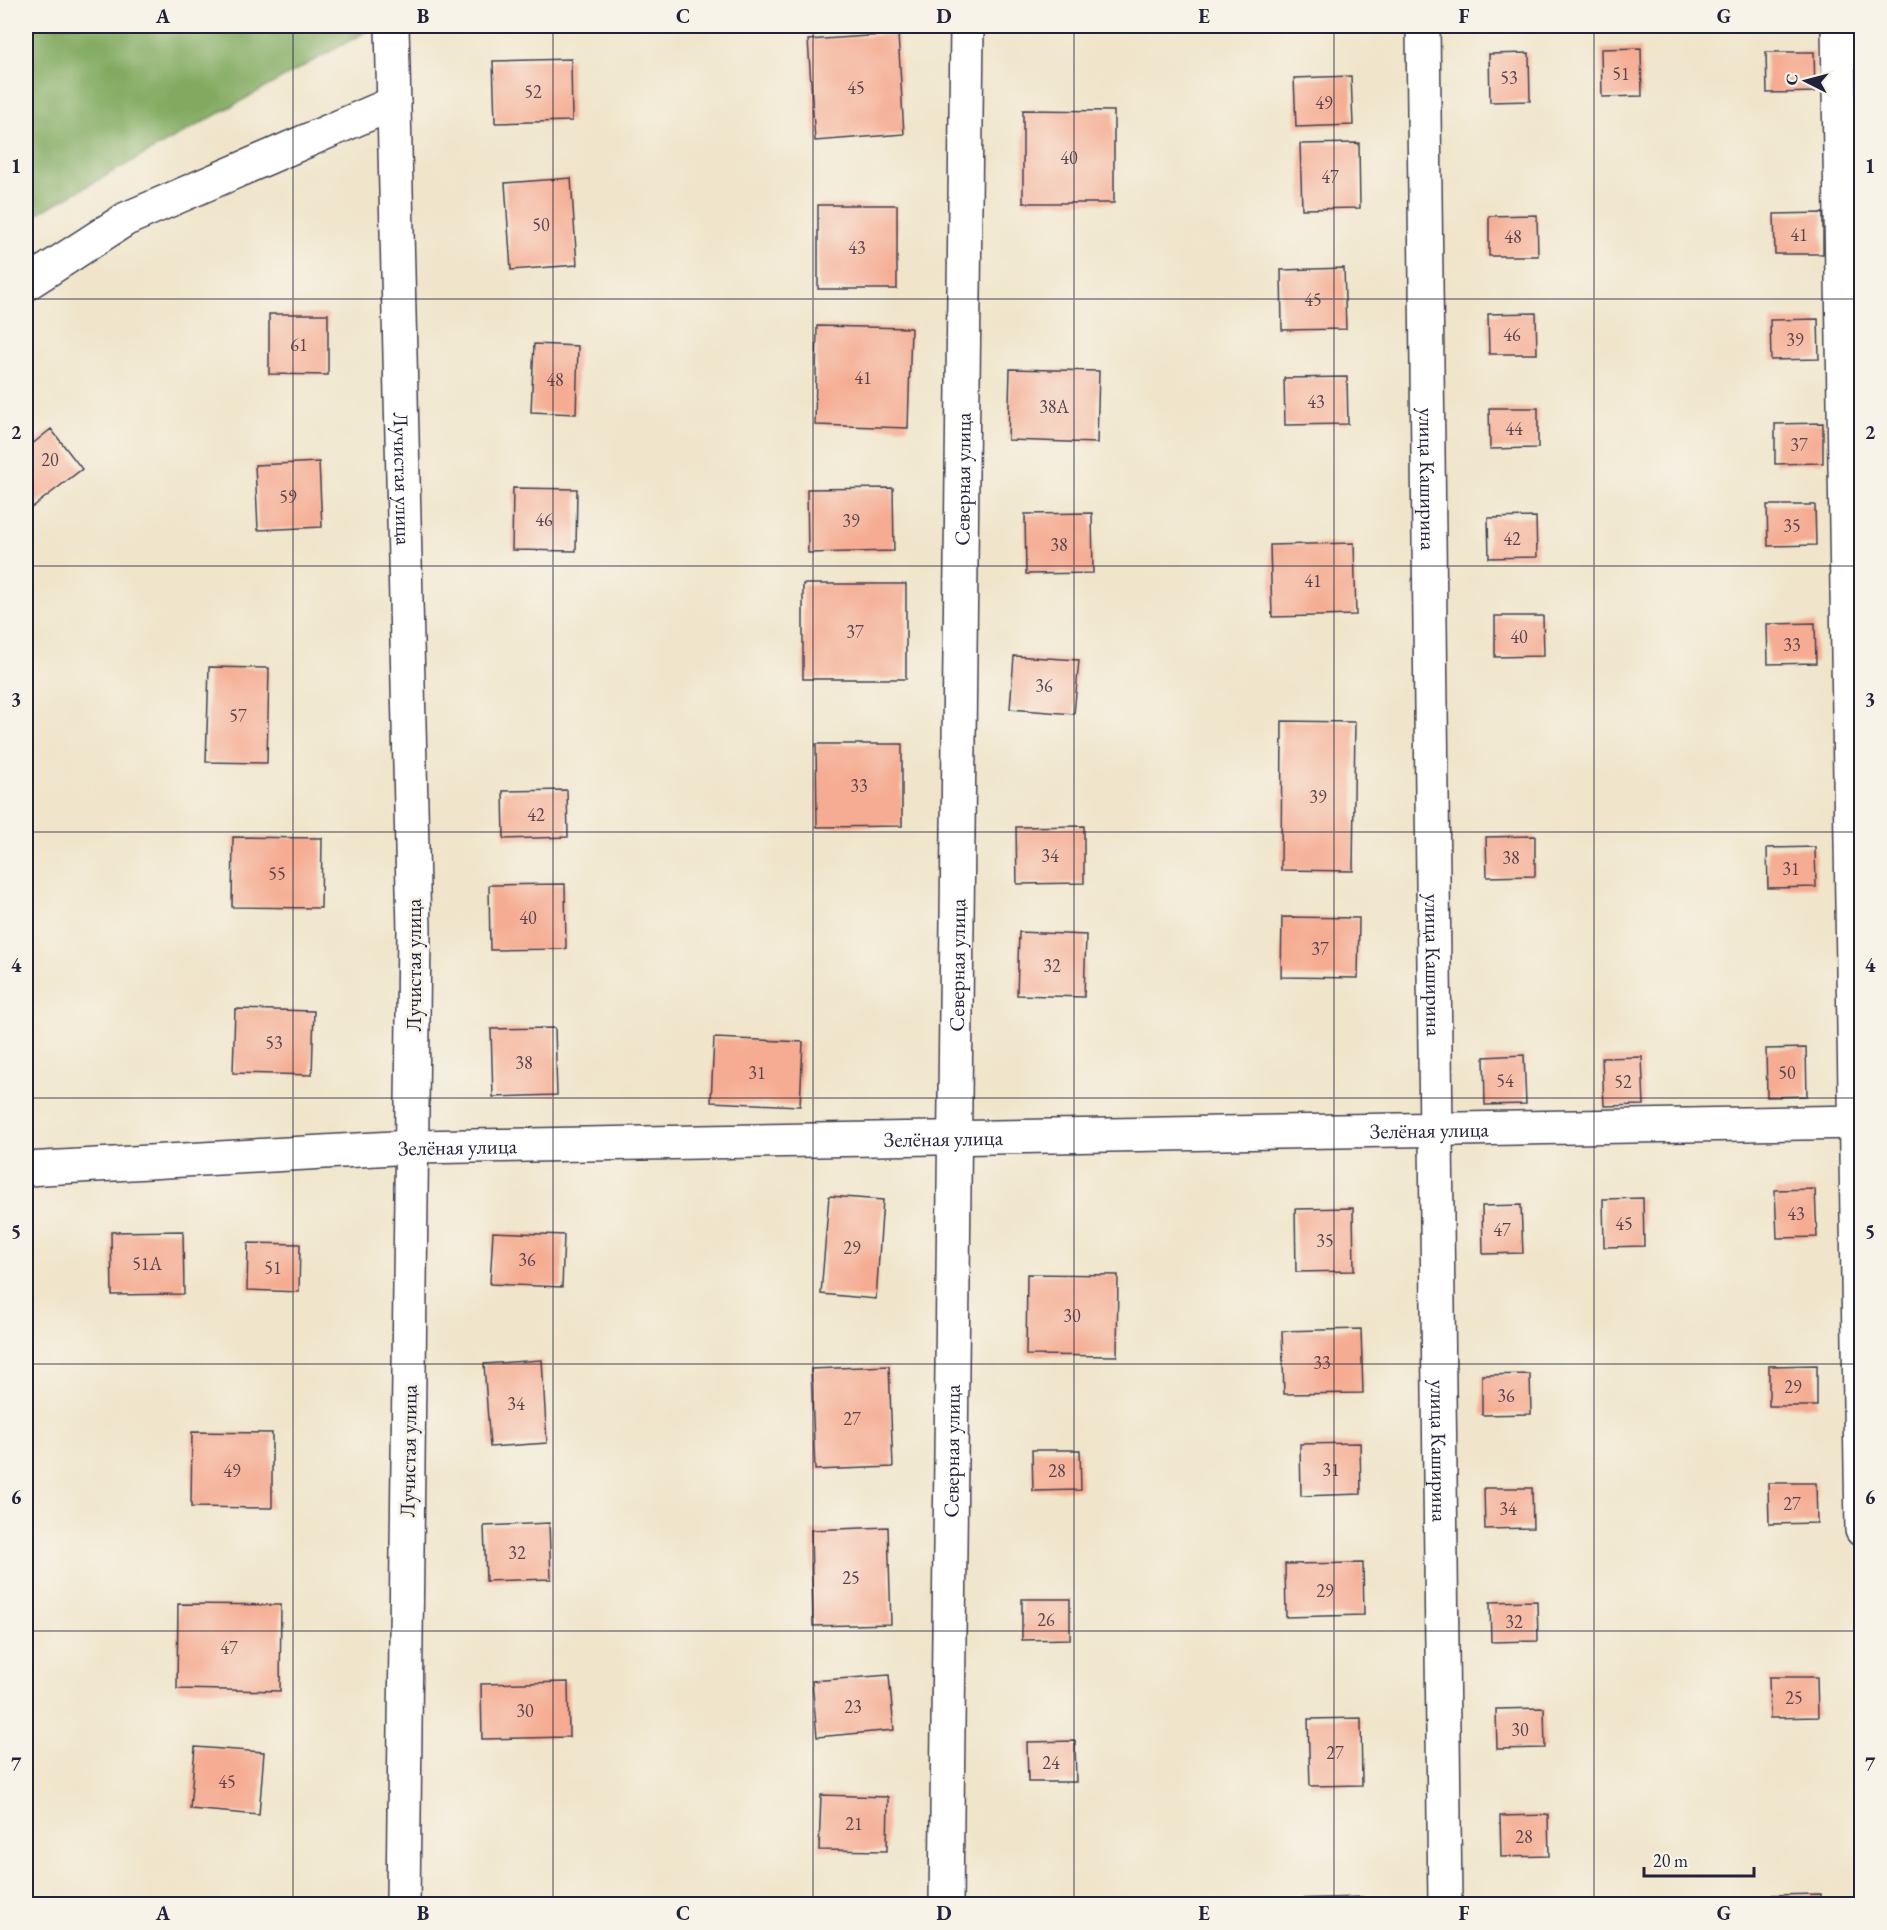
<svg xmlns="http://www.w3.org/2000/svg" width="1887" height="1930" font-family="'EB Garamond',serif">
	<style>
		.forest { fill: #81aa60; stroke: #52664e; stroke-width: 1.5 }
		.building { fill: #f5ac92 }
		.lines { fill: none; stroke-linecap: round; stroke-linejoin: round }
		.street-casing { stroke: #413f51; stroke-width: 36 }
		.street { stroke: #fff; stroke-width: 33 }
		.grid { fill: none; stroke: #22223b; stroke-width: 1.5; stroke-opacity: 0.55 }
		.labels { text-anchor: middle; dominant-baseline: central; stroke-width: 6; stroke-linejoin: round; paint-order: stroke }
		.number-label { font-size: 18px; fill: #574451 }
		.street-label { font-size: 21px; fill: #22223b; stroke: #f7f3e8 }
		.neatline { fill: none; stroke: #22223b; stroke-width: 2 }
		.grid-label { font-size: 20px; text-anchor: middle; font-weight: bold; fill: #22223b }
	</style>
	<rect width="100%" height="100%" fill="#f7f3e8"/>
	<filter id="ink" filterUnits="userSpaceOnUse"><feTurbulence type="fractalNoise" baseFrequency=".0167" numOctaves="2"/><feDisplacementMap in="SourceGraphic" scale="12" xChannelSelector="R" yChannelSelector="G"/><feConvolveMatrix kernelMatrix="1 2 1 2 8 2 1 2 1" color-interpolation-filters="sRGB"/></filter>
	<filter id="wash" filterUnits="userSpaceOnUse"><feTurbulence type="fractalNoise" baseFrequency=".008" numOctaves="4" result="noise"/><feDisplacementMap in="SourceGraphic" scale="24" xChannelSelector="R" yChannelSelector="G"/><feGaussianBlur stdDeviation="1.35" result="paint"/><feColorMatrix in="noise" values="0 0 0 0 0 0 0 0 0 0 0 0 0 0 0 0 0 1.4 0 .05"/><feComposite in="paint" operator="in"/></filter>
	<g filter="url(#wash)">
		<rect width="100%" height="100%" fill="#f0e5cb"/>
		<path class="forest" d="M26 26H372L373 28 26 220Z"/>
		<g id="blocks">
			<path class="building" d="M898 34 904 134 815 141 808 40Z
				M1641 48 1642 96 1602 97 1601 49Z
				M1766 52H1814L1815 92 1767 93Z
				M1529 53 1530 101 1490 102 1489 54Z
				M571 59 572 121 495 123 493 61Z
				M1351 76 1353 125 1296 127 1294 78Z
				M1023 110 1114 111V203H1023Z
				M1359 143 1360 208 1302 209 1300 144Z
				M571 178 577 265 511 270 505 183Z
				M818 205H897V289H818Z
				M1823 213V254H1775L1774 214Z
				M1537 215 1538 256H1489V216Z
				M1344 268 1346 329 1282 330 1281 270Z
				M1536 313 1537 354H1489L1488 314Z
				M269 314H328V375L269 374Z
				M1818 319 1819 359 1771 360 1770 320Z
				M817 326 911 328 908 428 815 425Z
				M534 344 578 346 576 414 531 412Z
				M1010 369 1099 371 1097 443 1008 440Z
				M1347 377 1348 424 1285 425 1284 378Z
				M1489 408H1538V448L1490 449Z
				M1823 423V463L1775 464V424Z
				M51 429 82 469 30 509 26 503V449Z
				M319 462 322 527 258 530 255 465Z
				M513 488 577 489 576 551 512 550Z
				M893 488 894 551 808 553 807 489Z
				M1767 505H1815L1816 545 1768 546Z
				M1092 513 1093 573 1026 574 1025 514Z
				M1536 517 1537 557 1489 558 1488 518Z
				M1354 543 1356 615 1272 617 1270 545Z
				M803 584H906V679H803Z
				M1495 616H1543L1544 656 1495 657Z
				M1815 623 1816 663 1768 664 1767 624Z
				M1014 656 1079 660 1074 714 1010 709Z
				M209 667 269 668 267 763 206 762Z
				M1282 721 1355 722 1353 871 1281 870Z
				M816 744H902V826L817 827Z
				M567 790 568 837 504 839 503 791Z
				M1084 826V883L1017 884 1016 827Z
				M1535 836V876L1487 877 1486 837Z
				M233 837 322 838 321 908 232 907Z
				M1815 847 1816 887 1768 888 1767 848Z
				M565 884 566 949 490 950 489 885Z
				M1282 917 1359 918 1358 978 1281 977Z
				M1019 932 1086 935 1084 997 1017 995Z
				M235 1009 314 1011 312 1075 233 1073Z
				M555 1028 557 1095 493 1097 491 1029Z
				M714 1038 803 1042 800 1106 711 1102Z
				M1806 1048 1807 1096 1767 1097 1766 1049Z
				M1524 1055 1526 1104 1485 1105 1484 1057Z
				M1642 1057 1644 1105 1604 1106 1602 1058Z
				M1815 1189 1817 1237 1777 1238 1775 1190Z
				M829 1196 883 1200 876 1299 821 1294Z
				M1643 1198 1644 1246 1604 1247 1603 1199Z
				M1521 1205 1523 1253 1483 1254 1482 1206Z
				M1353 1208 1354 1271 1296 1272 1295 1209Z
				M183 1231 184 1294 112 1295 111 1232Z
				M493 1232 564 1235 562 1287 490 1284Z
				M248 1243 300 1244 299 1292 247 1290Z
				M1027 1274 1118 1275 1117 1356 1026 1355Z
				M1361 1329 1363 1393 1284 1394 1282 1331Z
				M542 1360 547 1443 490 1447 484 1364Z
				M1817 1365V1406H1769V1366Z
				M889 1366 893 1467 815 1470 811 1369Z
				M1530 1374 1531 1414 1482 1415V1375Z
				M192 1432 272 1433V1508L191 1507Z
				M1360 1443 1361 1494 1301 1496 1300 1444Z
				M1032 1450H1080L1081 1490 1033 1491Z
				M1768 1483H1816L1817 1523 1769 1524Z
				M1484 1488H1532L1533 1528 1485 1529Z
				M549 1523 551 1579 486 1581 484 1526Z
				M888 1527 891 1624 813 1626 811 1530Z
				M1363 1563 1364 1615 1286 1617 1285 1564Z
				M1022 1599H1070V1639L1022 1640Z
				M1537 1601 1538 1641 1491 1642 1490 1602Z
				M178 1604 281 1605 280 1691 177 1689Z
				M889 1675 894 1730 817 1737 812 1681Z
				M1769 1677H1817L1818 1717 1770 1718Z
				M568 1682 569 1737 482 1739 481 1684Z
				M1544 1708 1545 1748 1497 1749 1496 1709Z
				M1361 1718 1362 1785 1310 1786 1308 1719Z
				M1075 1741 1076 1782H1028L1027 1742Z
				M195 1747 264 1752 259 1815 190 1809Z
				M821 1795 888 1797 887 1851 819 1850Z
				M1548 1815 1549 1856 1501 1857 1500 1816Z
				M1820 1894V1904H1772V1895Z
				M1363 1897V1904H1290V1899Z"/>
		</g>
	</g>
	<g filter="url(#ink)">
		<use href="#blocks" fill-opacity="0" stroke="#413f51" stroke-width="1.5"/>
		<g class="lines">
			<defs>
				<g id="street">
					<path id="s1" d="M392 26 414 930 403 1904"/>
					<path id="s2" d="M1423 26 1445 1904"/>
					<path d="M1838 26 1862 1530"/>
					<path d="M26 284 126 219 394 103"/>
					<path id="s3" d="M26 1169 411 1147 1862 1122"/>
					<path id="s4" d="M946 1904 967 26"/>
				</g>
			</defs>
			<use href="#street" class="street-casing"/>
			<use href="#street" class="street"/>
		</g>
	</g>
	<path class="grid" d="M293 26V1904M553 26V1904M813 26V1904M1074 26V1904M1334 26V1904M1594 26V1904M26 299H1862M26 566H1862M26 832H1862M26 1098H1862M26 1364H1862M26 1631H1862"/>
	<g class="labels">
		<g class="number-label">
			<text x="1621" y="73">51</text>
			<text x="1509" y="77">53</text>
			<text x="856" y="87">45</text>
			<text x="533" y="91">52</text>
			<text x="1324" y="102">49</text>
			<text x="1069" y="157">40</text>
			<text x="1330" y="176">47</text>
			<text x="541" y="224">50</text>
			<text x="1799" y="234">41</text>
			<text x="1513" y="236">48</text>
			<text x="857" y="247">43</text>
			<text x="1313" y="299">45</text>
			<text x="1512" y="334">46</text>
			<text x="1795" y="339">39</text>
			<text x="299" y="344">61</text>
			<text x="863" y="377">41</text>
			<text x="555" y="379">48</text>
			<text x="1316" y="401">43</text>
			<text x="1054" y="406">38А</text>
			<text x="1514" y="428">44</text>
			<text x="1799" y="444">37</text>
			<text x="50" y="459">20</text>
			<text x="288" y="496">59</text>
			<text x="544" y="519">46</text>
			<text x="851" y="520">39</text>
			<text x="1792" y="525">35</text>
			<text x="1512" y="538">42</text>
			<text x="1059" y="544">38</text>
			<text x="1313" y="580">41</text>
			<text x="855" y="631">37</text>
			<text x="1519" y="636">40</text>
			<text x="1792" y="644">33</text>
			<text x="1044" y="685">36</text>
			<text x="238" y="715">57</text>
			<text x="859" y="785">33</text>
			<text x="1318" y="796">39</text>
			<text x="536" y="814">42</text>
			<text x="1050" y="855">34</text>
			<text x="1511" y="857">38</text>
			<text x="1791" y="868">31</text>
			<text x="277" y="873">55</text>
			<text x="528" y="917">40</text>
			<text x="1320" y="948">37</text>
			<text x="1052" y="965">32</text>
			<text x="274" y="1042">53</text>
			<text x="524" y="1062">38</text>
			<text x="757" y="1072">31</text>
			<text x="1787" y="1072">50</text>
			<text x="1505" y="1080">54</text>
			<text x="1623" y="1081">52</text>
			<text x="1796" y="1213">43</text>
			<text x="1624" y="1223">45</text>
			<text x="1502" y="1229">47</text>
			<text x="1325" y="1240">35</text>
			<text x="852" y="1247">29</text>
			<text x="527" y="1259">36</text>
			<text x="147" y="1263">51А</text>
			<text x="273" y="1267">51</text>
			<text x="1072" y="1315">30</text>
			<text x="1322" y="1362">33</text>
			<text x="1793" y="1386">29</text>
			<text x="1506" y="1395">36</text>
			<text x="516" y="1403">34</text>
			<text x="852" y="1418">27</text>
			<text x="1331" y="1469">31</text>
			<text x="232" y="1470">49</text>
			<text x="1057" y="1470">28</text>
			<text x="1792" y="1503">27</text>
			<text x="1508" y="1508">34</text>
			<text x="517" y="1552">32</text>
			<text x="851" y="1577">25</text>
			<text x="1325" y="1590">29</text>
			<text x="1046" y="1619">26</text>
			<text x="1514" y="1621">32</text>
			<text x="229" y="1647">47</text>
			<text x="1794" y="1697">25</text>
			<text x="853" y="1706">23</text>
			<text x="525" y="1710">30</text>
			<text x="1520" y="1729">30</text>
			<text x="1335" y="1752">27</text>
			<text x="1051" y="1762">24</text>
			<text x="227" y="1781">45</text>
			<text x="854" y="1823">21</text>
			<text x="1524" y="1836">28</text>
		</g>
		<g class="street-label">
			<text stroke="none"><textPath href="#s1" startOffset="453">Лучистая улица</textPath></text>
			<text stroke="none"><textPath href="#s4" startOffset="1425">Северная улица</textPath></text>
			<text stroke="none"><textPath href="#s2" startOffset="453">улица Каширина</textPath></text>
			<text transform="translate(413 965) rotate(-90)">Лучистая улица</text>
			<text stroke="none"><textPath href="#s4" startOffset="939">Северная улица</textPath></text>
			<text stroke="none"><textPath href="#s2" startOffset="939">улица Каширина</textPath></text>
			<text stroke="none"><textPath href="#s3" startOffset="1404">Зелёная улица</textPath></text>
			<text stroke="none"><textPath href="#s3" startOffset="918">Зелёная улица</textPath></text>
			<text stroke="none"><textPath href="#s3" startOffset="432">Зелёная улица</textPath></text>
			<text transform="translate(408 1451) rotate(-89)">Лучистая улица</text>
			<text stroke="none"><textPath href="#s4" startOffset="453">Северная улица</textPath></text>
			<text stroke="none"><textPath href="#s2" startOffset="1425">улица Каширина</textPath></text>
		</g>
	</g>
	<rect width="1887" height="1930" fill="none" stroke="#f7f3e8" stroke-width="66"/>
	<g transform="translate(1806 81) rotate(276)" stroke="#f7f3e8" stroke-width="4.5" paint-order="stroke">
	<path d="M0-4.5L10 22L0 15L-10 22Z" fill="#22223b"/>
	<text y="-9" font-size="16" font-weight="bold" text-anchor="middle" fill="#22223b">С</text>
	</g>
	<path d="M1644 1867v9h110v-9" fill="none" stroke="#22223b" stroke-width="3"/>
	<text x="1653" y="1867" font-size="18" fill="#22223b" stroke="#f7f3e8" stroke-width="4.5" paint-order="stroke">20 m</text>
	<rect x="33" y="33" width="1821" height="1864" class="neatline"/>
	<g class="grid-label">
		<text x="163" y="23">A</text>
		<text x="423" y="23">B</text>
		<text x="683" y="23">C</text>
		<text x="944" y="23">D</text>
		<text x="1204" y="23">E</text>
		<text x="1464" y="23">F</text>
		<text x="1724" y="23">G</text>
		<text x="16" y="173">1</text>
		<text x="1870" y="173">1</text>
		<text x="16" y="439">2</text>
		<text x="1870" y="439">2</text>
		<text x="16" y="706">3</text>
		<text x="1870" y="706">3</text>
		<text x="16" y="972">4</text>
		<text x="1870" y="972">4</text>
		<text x="16" y="1238">5</text>
		<text x="1870" y="1238">5</text>
		<text x="16" y="1504">6</text>
		<text x="1870" y="1504">6</text>
		<text x="16" y="1771">7</text>
		<text x="1870" y="1771">7</text>
		<text x="163" y="1920">A</text>
		<text x="423" y="1920">B</text>
		<text x="683" y="1920">C</text>
		<text x="944" y="1920">D</text>
		<text x="1204" y="1920">E</text>
		<text x="1464" y="1920">F</text>
		<text x="1724" y="1920">G</text>
	</g>
</svg>
